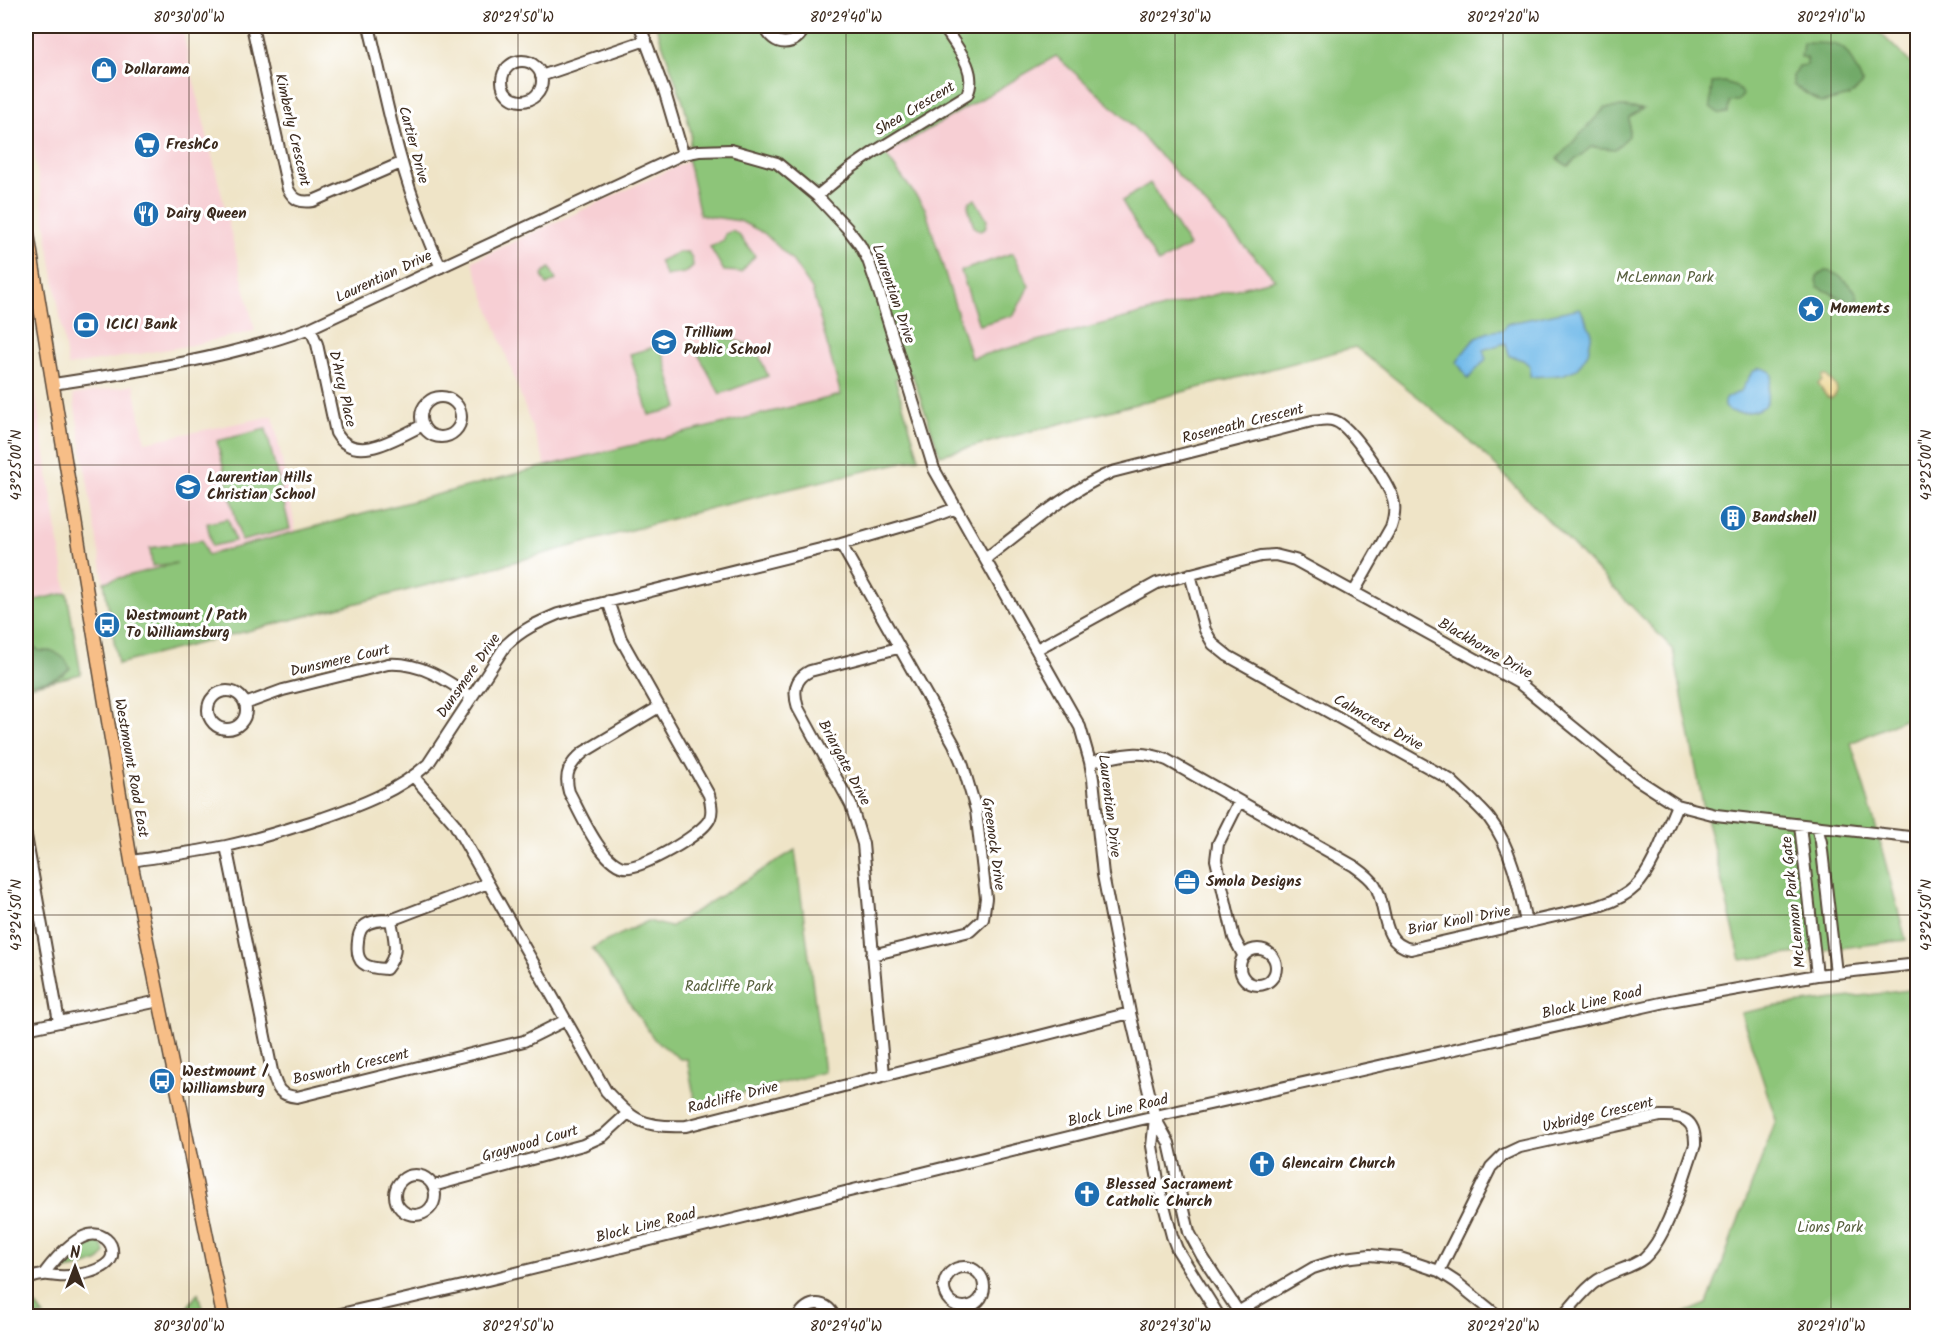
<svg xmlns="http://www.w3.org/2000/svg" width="1943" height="1342" font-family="Kalam,sans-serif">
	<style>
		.built { fill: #f7cfd4 }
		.green { fill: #8dc579; stroke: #64784c; stroke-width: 1.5; fill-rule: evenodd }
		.forest { fill: #72aa69; stroke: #566a44; stroke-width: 1.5 }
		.sand { fill: #eeda9e; stroke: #94825e; stroke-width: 1.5 }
		.water { fill: #70b9e9; stroke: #567284; stroke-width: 1.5 }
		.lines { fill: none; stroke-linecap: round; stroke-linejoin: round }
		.minor-casing { stroke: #564637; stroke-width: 14 }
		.major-casing { stroke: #564637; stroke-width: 15 }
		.minor { stroke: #fff; stroke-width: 10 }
		.major { stroke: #f7be87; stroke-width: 12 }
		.ticks { fill: none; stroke: #3b2a1e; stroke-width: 1.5; stroke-opacity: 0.45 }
		.labels { text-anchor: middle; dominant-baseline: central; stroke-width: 6; stroke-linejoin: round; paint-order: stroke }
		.poi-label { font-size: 15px; font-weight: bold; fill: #3b2a1e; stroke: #fff; text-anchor: start }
		.street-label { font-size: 15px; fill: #3b2a1e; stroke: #fff }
		.park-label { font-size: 15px; fill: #58603e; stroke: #fff }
		.neatline { fill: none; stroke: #3b2a1e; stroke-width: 2 }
		.ticks-label { font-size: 15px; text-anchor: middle; fill: #3b2a1e }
	</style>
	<rect width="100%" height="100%" fill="#fff"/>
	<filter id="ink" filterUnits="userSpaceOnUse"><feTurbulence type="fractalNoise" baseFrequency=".0167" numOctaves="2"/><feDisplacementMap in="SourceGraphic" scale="12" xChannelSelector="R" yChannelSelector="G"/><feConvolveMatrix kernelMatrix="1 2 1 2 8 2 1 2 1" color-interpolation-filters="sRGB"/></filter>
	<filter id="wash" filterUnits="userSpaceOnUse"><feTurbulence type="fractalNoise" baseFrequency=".008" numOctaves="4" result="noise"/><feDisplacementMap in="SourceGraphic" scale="24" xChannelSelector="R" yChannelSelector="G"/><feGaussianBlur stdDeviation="1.35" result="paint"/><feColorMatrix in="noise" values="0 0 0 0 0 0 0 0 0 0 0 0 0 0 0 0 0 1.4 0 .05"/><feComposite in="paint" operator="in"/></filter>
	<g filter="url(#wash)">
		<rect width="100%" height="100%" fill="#efe4c7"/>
		<path class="built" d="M26 26H182L192 74 255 331 187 346 68 366 26 103Z
			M1056 55 1125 118 1275 279 971 358 925 208 884 154Z
			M688 161 700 214 740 221 765 233 792 260 812 289 842 395 546 466 472 261Z
			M26 336 67 593 26 602Z
			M134 385 145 442 273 416 296 532 104 582 73 395Z"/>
		<path class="green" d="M656 26H1873L1917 69V713L1851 743 1876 827 1906 940 1741 960 1703 805 1673 649 1483 453 1423 401 1355 347 940 455 912 374 895 379 919 458 715 507 459 577 118 664 104 582 177 563 152 566 150 548 202 540 207 555 546 466 841 395 812 289 792 260 764 233 740 221 700 215 688 161 691 133 684 105ZM1056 56 1125 118 1275 279 971 358 925 208 885 154Z
			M1150 183 1189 246 1158 263 1122 201Z
			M975 199 987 220 985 229 980 231 974 227 968 206 970 201Z
			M732 231 739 235 755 256 741 272 724 271 710 247 724 240 725 234Z
			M679 252H688L692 258 693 266C687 276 676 273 666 276L659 261Z
			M1013 253 1029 286 1014 315 979 325 961 271Z
			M550 268 556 280 547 285 542 276 545 271Z
			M724 336 756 348 768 376 720 394 697 352Z
			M661 345 678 408 649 415 630 354Z
			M266 429 290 529 241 541 217 441Z
			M228 519 235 541 212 546 207 523Z
			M67 593 81 674 26 687V602Z
			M795 850 824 1072 696 1106 687 1059H680L654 1039 592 948 648 921 670 927Z
			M1917 989V1316H1678L1707 1304 1776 1120 1741 1013 1777 1006Z
			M95 1238C125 1263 78 1267 61 1271L56 1267V1263L86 1240Z
			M26 1293 44 1316H29L26 1312Z
			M198 1293 204 1316H181Z"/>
		<path class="forest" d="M1803 43C1850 43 1843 44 1863 84L1850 96 1821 103 1793 85V76L1799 66 1807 65V58L1801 57Z
			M1724 82 1736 86 1743 95 1738 101 1729 102 1728 113 1720 114 1710 107 1712 83Z
			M1624 107 1643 109 1629 117V136L1615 149 1591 147 1568 166 1557 159 1605 108Z
			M1825 271C1837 271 1856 287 1858 298L1855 302 1847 301 1818 287 1816 280 1818 275Z
			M26 641 40 651H53L65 659 70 668C62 679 39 684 26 683Z"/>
		<path class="sand" d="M1822 376H1827C1833 384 1843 389 1832 398L1827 397 1818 384 1822 381Z"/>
		<path class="water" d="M1580 308 1592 333 1588 353 1577 369 1562 375 1530 377V366L1523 360 1510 356 1505 343 1483 350 1486 359 1468 379 1457 362C1470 342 1478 331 1503 330L1506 324Z
			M1760 368C1780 371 1769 380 1768 392 1767 396 1767 399 1767 403 1759 413 1734 417 1725 407V401L1727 398 1741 391 1752 372Z"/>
	</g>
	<g filter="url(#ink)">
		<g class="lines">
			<defs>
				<path id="minor" d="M252 26 288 189C294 200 300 203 313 201L401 163
					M369 26C385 92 397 161 423 225 428 239 434 254 441 267
					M640 26 665 93 683 154
					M765 26C772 48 797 48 805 26
					M502 81a20 20 0 1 1 40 0a20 20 0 1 1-40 0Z
					M541 76 646 40
					M817 196 851 168 874 152 967 95C979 71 956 46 943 26
					M310 328 317 344 336 433C355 466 398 437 423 425
					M53 384C140 371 226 359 310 328L683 154 699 151 731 150 777 163 817 196 847 228 860 245 868 260 879 292 934 469 1080 727 1090 762 1093 779 1103 875 1130 1013 1155 1118 1169 1143 1189 1232 1202 1256 1238 1311
					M421 417a20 20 0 1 1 40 0a20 20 0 1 1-40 0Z
					M841 544 954 744 963 766 976 810 986 898 983 919 970 931 872 955
					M985 559C1025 529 1066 492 1112 472L1312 421C1320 420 1328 418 1335 421 1351 426 1388 483 1393 499 1396 509 1394 518 1391 527L1354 592
					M1190 574 1205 630 1213 644 1228 656 1449 779C1463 792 1477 804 1489 818 1512 848 1519 887 1526 923
					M608 601 621 639 709 795C711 803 713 811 710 818 704 834 639 871 623 867 600 861 580 812 569 792 564 774 569 764 584 752L659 707
					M1037 649 1157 583 1261 556 1275 555 1295 560 1519 683 1638 780 1677 805 1716 815 1918 838
					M208 710a19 19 0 1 1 38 0a19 19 0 1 1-38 0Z
					M245 704 283 690 388 664C419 662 446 679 471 697
					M1090 762C1121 756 1137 748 1167 760L1354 866C1361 871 1370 877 1375 885 1388 907 1379 943 1411 949L1599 906C1612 902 1626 896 1636 886 1653 870 1667 827 1677 805
					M414 777 454 823 606 1091C634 1121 643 1128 686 1126L1130 1013
					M1239 802 1218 844 1216 860 1234 938 1243 955
					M1800 825 1817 975
					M1817 827 1821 842 1836 973
					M26 836 59 1022
					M226 846 272 1071C277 1088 278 1095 297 1097L524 1041 566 1020
					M131 861C163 856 195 852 226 846 259 839 291 828 323 818 361 805 398 791 428 764L506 645C523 629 537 623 558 614L841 544 924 520 956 508
					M391 920C394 940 400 952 386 969 365 968 355 964 358 941 358 937 360 930 363 927 370 920 382 920 391 920L488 883
					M1240 967a18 18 0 1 1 36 0a18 18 0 1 1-36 0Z
					M26 1029 159 1001
					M884 1075 863 844 851 805 798 708C793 692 794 679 810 671L898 648
					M1155 1118 1152 1146 1159 1186 1172 1236 1177 1249 1219 1316
					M395 1195a20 20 0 1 1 40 0a20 20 0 1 1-40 0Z
					M433 1186 583 1145 603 1136 627 1114
					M944 1287a20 20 0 1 1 40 0a20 20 0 1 1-40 0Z
					M1439 1271 1491 1167 1503 1155 1520 1147 1660 1116C1682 1115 1696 1119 1695 1145 1683 1176 1669 1236 1644 1258 1632 1268 1612 1271 1598 1280 1584 1289 1574 1304 1563 1316
					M26 1279C31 1278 38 1275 44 1275 48 1274 53 1276 58 1276 72 1277 108 1272 112 1256 113 1249 111 1243 106 1239 85 1221 54 1260 43 1275
					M332 1316 467 1285 1138 1120 1670 1001 1817 975 1918 964
					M799 1316C807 1301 826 1299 834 1316
					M1231 1316 1313 1268 1344 1258 1370 1255 1400 1258 1439 1271 1456 1282 1498 1316"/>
				<path id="major" d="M26 222 131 861 223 1316"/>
			</defs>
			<use href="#minor" class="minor-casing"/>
			<use href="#major" class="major-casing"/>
			<use href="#minor" class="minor"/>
			<use href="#major" class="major"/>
		</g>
	</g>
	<path class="ticks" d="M189 26V1316M518 26V1316M846 26V1316M1175 26V1316M1503 26V1316M1831 26V1316M26 465H1918M26 915H1918"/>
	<defs>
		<symbol id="shop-disc" viewBox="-11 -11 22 22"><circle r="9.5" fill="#1f6fb2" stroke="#fff"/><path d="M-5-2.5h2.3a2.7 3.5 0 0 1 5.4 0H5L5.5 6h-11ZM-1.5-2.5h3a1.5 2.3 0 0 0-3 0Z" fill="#fff"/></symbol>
		<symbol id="supermarket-disc" viewBox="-11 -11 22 22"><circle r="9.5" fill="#1f6fb2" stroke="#fff"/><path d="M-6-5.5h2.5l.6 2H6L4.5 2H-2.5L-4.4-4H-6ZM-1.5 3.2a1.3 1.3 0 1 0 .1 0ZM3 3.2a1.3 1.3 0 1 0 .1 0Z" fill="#fff"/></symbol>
		<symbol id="restaurant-disc" viewBox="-11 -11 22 22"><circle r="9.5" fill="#1f6fb2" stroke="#fff"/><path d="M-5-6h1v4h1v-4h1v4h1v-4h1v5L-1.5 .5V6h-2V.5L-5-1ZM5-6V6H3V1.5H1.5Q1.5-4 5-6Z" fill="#fff"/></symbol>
		<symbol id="sight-disc" viewBox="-11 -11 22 22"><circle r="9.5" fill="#1f6fb2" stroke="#fff"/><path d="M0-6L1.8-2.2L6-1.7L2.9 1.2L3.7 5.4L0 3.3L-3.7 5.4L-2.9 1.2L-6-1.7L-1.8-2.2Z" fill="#fff"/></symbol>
		<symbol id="bank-disc" viewBox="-11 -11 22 22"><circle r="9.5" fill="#1f6fb2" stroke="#fff"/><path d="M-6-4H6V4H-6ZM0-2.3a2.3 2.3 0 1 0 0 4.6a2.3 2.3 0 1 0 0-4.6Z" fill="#fff"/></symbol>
		<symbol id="school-disc" viewBox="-11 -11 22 22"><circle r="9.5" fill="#1f6fb2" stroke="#fff"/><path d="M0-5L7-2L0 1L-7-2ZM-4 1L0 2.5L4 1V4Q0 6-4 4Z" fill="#fff"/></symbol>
		<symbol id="building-disc" viewBox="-11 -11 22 22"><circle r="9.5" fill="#1f6fb2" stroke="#fff"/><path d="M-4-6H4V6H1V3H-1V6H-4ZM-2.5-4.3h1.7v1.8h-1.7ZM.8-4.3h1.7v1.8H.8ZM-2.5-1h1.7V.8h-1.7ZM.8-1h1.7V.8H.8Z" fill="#fff"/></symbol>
		<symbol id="bus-disc" viewBox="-11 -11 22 22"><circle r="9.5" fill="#1f6fb2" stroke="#fff"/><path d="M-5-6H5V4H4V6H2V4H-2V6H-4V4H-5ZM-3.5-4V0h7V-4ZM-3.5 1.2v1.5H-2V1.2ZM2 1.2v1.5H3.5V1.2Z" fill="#fff"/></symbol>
		<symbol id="office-disc" viewBox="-11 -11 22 22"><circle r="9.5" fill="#1f6fb2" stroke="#fff"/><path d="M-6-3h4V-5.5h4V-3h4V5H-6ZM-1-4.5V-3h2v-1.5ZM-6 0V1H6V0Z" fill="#fff"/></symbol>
		<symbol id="church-disc" viewBox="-11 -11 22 22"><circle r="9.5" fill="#1f6fb2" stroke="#fff"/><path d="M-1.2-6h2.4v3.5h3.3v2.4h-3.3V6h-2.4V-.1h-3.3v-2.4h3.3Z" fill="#fff"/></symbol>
	</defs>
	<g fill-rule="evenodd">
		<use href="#shop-disc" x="89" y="55" width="30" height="30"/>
		<use href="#supermarket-disc" x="132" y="130" width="30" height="30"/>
		<use href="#restaurant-disc" x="131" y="199" width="30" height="30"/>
		<use href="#sight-disc" x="1796" y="294" width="30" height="30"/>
		<use href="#bank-disc" x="71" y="310" width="30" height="30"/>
		<use href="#school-disc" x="649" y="327" width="30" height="30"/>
		<use href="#school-disc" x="173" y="472" width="30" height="30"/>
		<use href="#building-disc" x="1718" y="503" width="30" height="30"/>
		<use href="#bus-disc" x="92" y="610" width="30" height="30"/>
		<use href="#office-disc" x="1172" y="867" width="30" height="30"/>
		<use href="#bus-disc" x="147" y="1066" width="30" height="30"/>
		<use href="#church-disc" x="1247" y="1149" width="30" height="30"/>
		<use href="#church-disc" x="1072" y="1179" width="30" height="30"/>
	</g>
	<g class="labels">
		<g class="poi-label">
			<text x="124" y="70">Dollarama</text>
			<text x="166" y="145">FreshCo</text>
			<text x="166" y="214">Dairy Queen</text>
			<text x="1830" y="309">Moments</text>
			<text x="106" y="325">ICICI Bank</text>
			<text x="684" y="333">Trillium<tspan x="684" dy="17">Public School</tspan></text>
			<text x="207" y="478">Laurentian Hills<tspan x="207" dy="17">Christian School</tspan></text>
			<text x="1752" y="518">Bandshell</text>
			<text x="126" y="616">Westmount / Path<tspan x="126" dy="17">To Williamsburg</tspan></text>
			<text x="1206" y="882">Smola Designs</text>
			<text x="182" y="1072">Westmount /<tspan x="182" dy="17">Williamsburg</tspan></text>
			<text x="1282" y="1164">Glencairn Church</text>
			<text x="1106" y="1185">Blessed Sacrament<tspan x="1106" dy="17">Catholic Church</tspan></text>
		</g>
		<g class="street-label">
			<text transform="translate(915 109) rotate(-31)">Shea Crescent</text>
			<text transform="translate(292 130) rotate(77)">Kimberly Crescent</text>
			<text transform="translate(413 145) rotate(75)">Cartier Drive</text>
			<text transform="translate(384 277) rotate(-25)">Laurentian Drive</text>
			<text transform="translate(893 294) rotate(71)">Laurentian Drive</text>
			<text transform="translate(342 389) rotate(77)">D'Arcy Place</text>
			<text transform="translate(1243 424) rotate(-14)">Roseneath Crescent</text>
			<text transform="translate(1485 649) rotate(30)">Blackhorne Drive</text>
			<text transform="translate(340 661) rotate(-13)">Dunsmere Court</text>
			<text transform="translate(469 676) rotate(-55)">Dunsmere Drive</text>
			<text transform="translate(1378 723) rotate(29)">Calmcrest Drive</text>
			<text transform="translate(844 763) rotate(62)">Briargate Drive</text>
			<text transform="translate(131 768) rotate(80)">Westmount Road East</text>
			<text transform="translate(1109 806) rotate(83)">Laurentian Drive</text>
			<text transform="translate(993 844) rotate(82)">Greenock Drive</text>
			<text transform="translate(1794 902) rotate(-96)">McLennan Park Gate</text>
			<text transform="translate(1459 921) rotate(-11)">Briar Knoll Drive</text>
			<text transform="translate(1592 1003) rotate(-13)">Block Line Road</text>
			<text transform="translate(351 1067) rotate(-13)">Bosworth Crescent</text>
			<text transform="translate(733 1098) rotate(-14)">Radcliffe Drive</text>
			<text transform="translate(1118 1111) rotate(-13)">Block Line Road</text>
			<text transform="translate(1598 1115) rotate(-13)">Uxbridge Crescent</text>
			<text transform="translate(530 1144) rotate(-16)">Graywood Court</text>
			<text transform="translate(646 1226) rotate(-14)">Block Line Road</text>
		</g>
		<g class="park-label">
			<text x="1665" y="278">McLennan Park</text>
			<text x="729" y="987">Radcliffe Park</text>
			<text x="1830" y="1228">Lions Park</text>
		</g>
	</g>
	<rect width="1943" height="1342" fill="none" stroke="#fff" stroke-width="66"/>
	<g transform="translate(75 1267)" stroke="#ffffff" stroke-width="4.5" paint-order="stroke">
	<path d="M0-4.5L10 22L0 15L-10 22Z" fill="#3b2a1e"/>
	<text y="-9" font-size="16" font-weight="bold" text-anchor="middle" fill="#3b2a1e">N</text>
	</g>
	<rect x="33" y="33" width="1877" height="1276" class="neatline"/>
	<g class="ticks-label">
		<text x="189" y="22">80°30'00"W</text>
		<text x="518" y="22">80°29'50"W</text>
		<text x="846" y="22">80°29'40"W</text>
		<text x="1175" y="22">80°29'30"W</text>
		<text x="1503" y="22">80°29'20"W</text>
		<text x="1831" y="22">80°29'10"W</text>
		<text transform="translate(16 465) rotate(-90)" y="5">43°25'00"N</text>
		<text transform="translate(1926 465) rotate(-90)" y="5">43°25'00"N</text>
		<text transform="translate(16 915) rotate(-90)" y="5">43°24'50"N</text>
		<text transform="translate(1926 915) rotate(-90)" y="5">43°24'50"N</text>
		<text x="189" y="1331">80°30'00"W</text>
		<text x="518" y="1331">80°29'50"W</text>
		<text x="846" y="1331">80°29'40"W</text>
		<text x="1175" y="1331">80°29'30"W</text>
		<text x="1503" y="1331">80°29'20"W</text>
		<text x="1831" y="1331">80°29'10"W</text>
	</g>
</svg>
